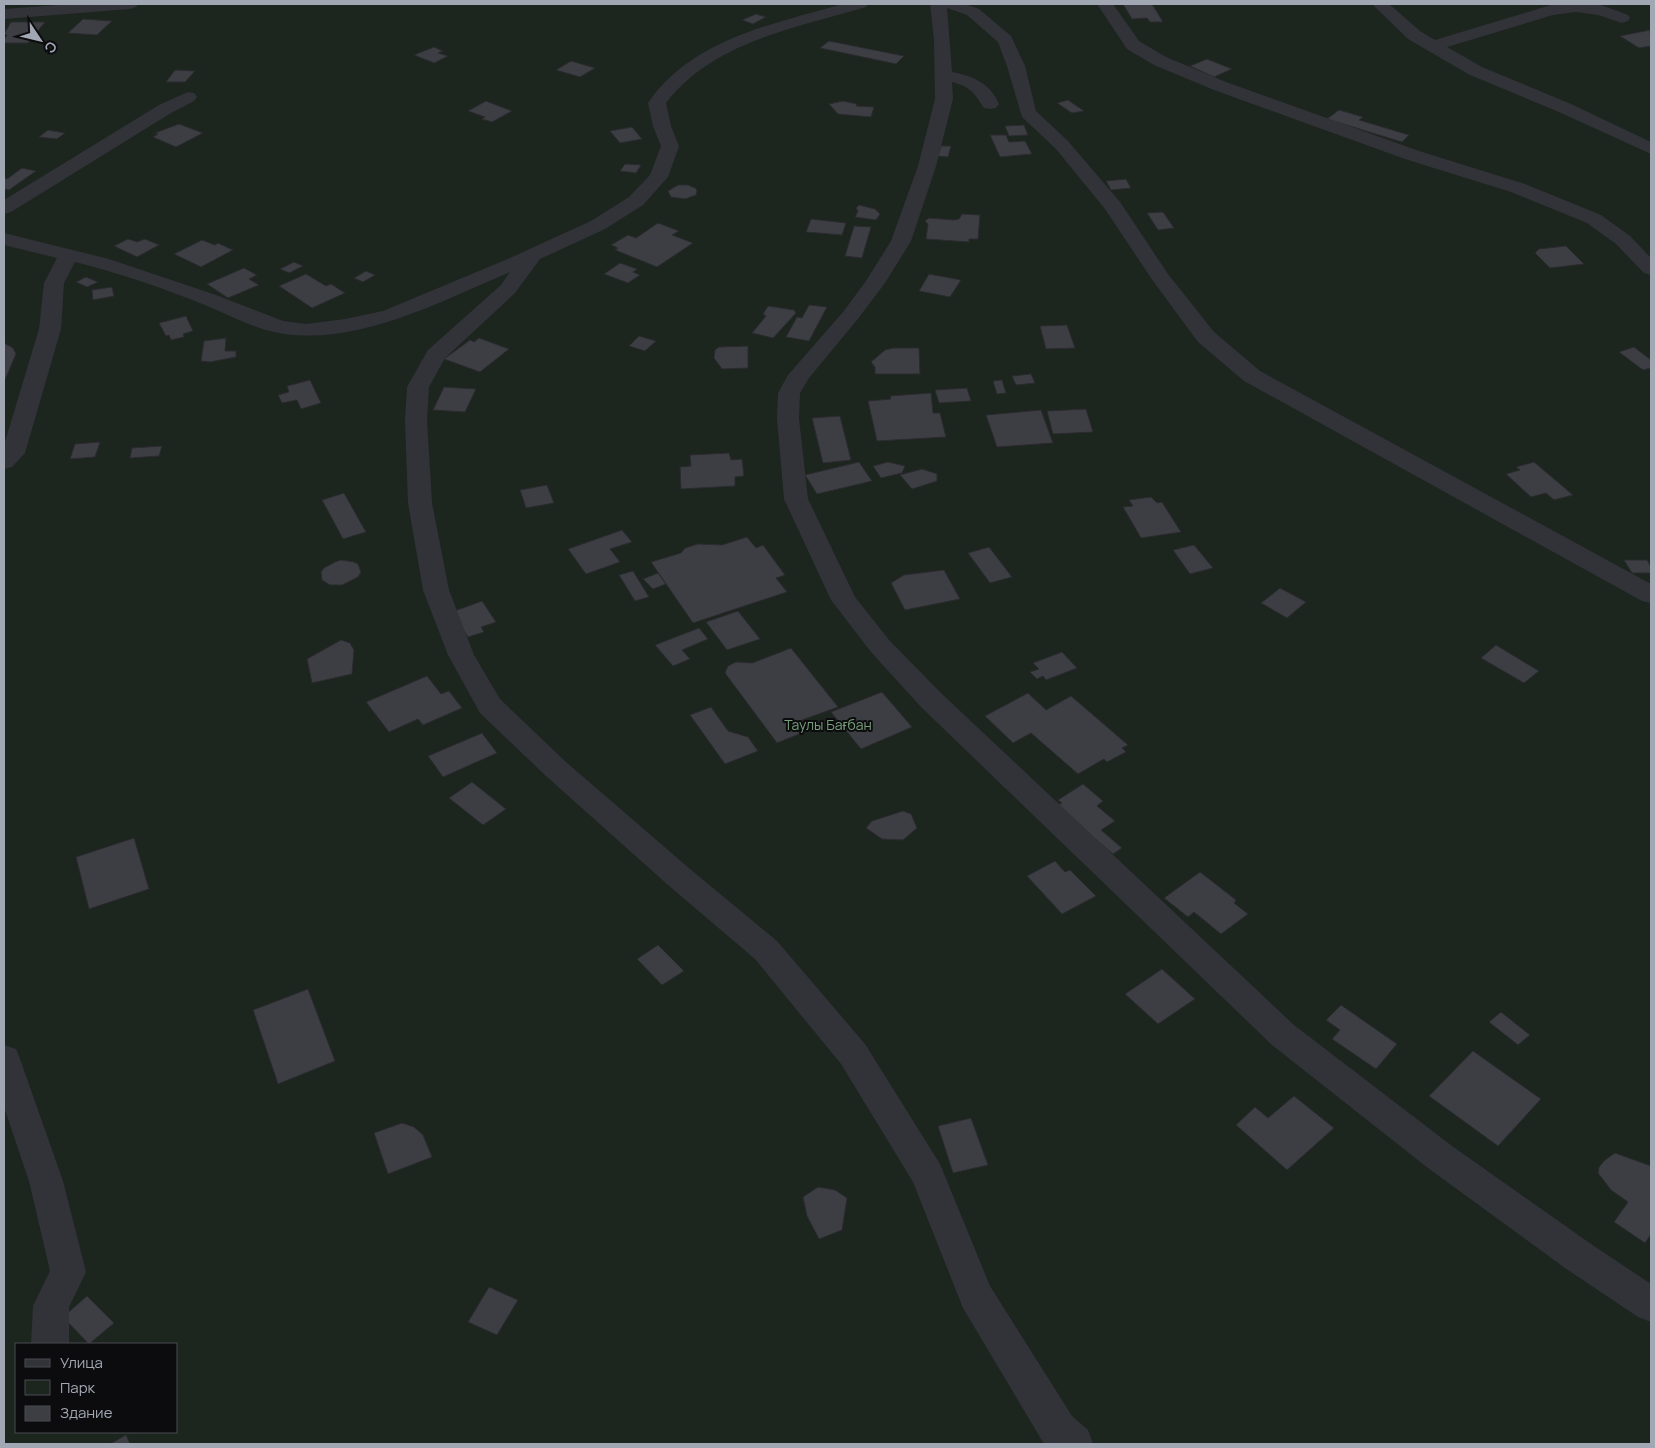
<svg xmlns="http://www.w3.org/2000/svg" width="1655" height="1448" font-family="Manrope,sans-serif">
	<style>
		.green { fill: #1d251f; fill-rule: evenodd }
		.building { fill: #3d3e43; stroke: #2b2b2f }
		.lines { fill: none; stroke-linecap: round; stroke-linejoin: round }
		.minor { fill: #323338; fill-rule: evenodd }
		.labels { text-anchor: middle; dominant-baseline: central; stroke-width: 4; stroke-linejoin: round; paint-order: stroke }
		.park-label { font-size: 14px; fill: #789f7c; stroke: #0c0c0e }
	</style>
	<rect width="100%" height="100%" fill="#111113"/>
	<path class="green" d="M4 4H1651V1444H4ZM16 1344H176V1432H16Z"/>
	<path class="building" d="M1123 4H1152L1163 22H1150L1147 18 1132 19Z
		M756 14 766 17 753 24 742 20Z
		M83 19 112 21 97 35 68 33Z
		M11 22H45L28 43H5L4 40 7 35 4 34Z
		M1650 30 1651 46 1639 48 1620 36Z
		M829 41 904 56 896 64 820 48Z
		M434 47 443 51 438 53 448 56 434 63 414 55Z
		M1207 59 1232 69 1214 77 1190 66Z
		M571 61 595 68 580 77 556 70Z
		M175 70 195 71 185 82H166Z
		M1068 100 1084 111 1072 113 1057 103Z
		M486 101 512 111 492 122 482 119 485 117 468 111Z
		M843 101 857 104 856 106 874 107 871 117 838 114 829 104Z
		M1339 110 1363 117 1359 120 1409 135 1402 142 1327 119Z
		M179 124 203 133 176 147 153 137 158 134 155 133Z
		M1024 125 1028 135 1009 136 1005 126Z
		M632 127 642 139 620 143 610 131Z
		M48 130 65 133 57 139 39 137Z
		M990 135H1006L1009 142 1025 141 1032 154 1000 157Z
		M941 146H951L948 157 938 156Z
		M625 164 641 165 636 173 620 171Z
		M22 168 36 171 9 190 4 189V178L7 179Z
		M1126 179 1131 188 1111 190 1106 181Z
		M678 185H688L695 188 697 190 696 195 685 199 671 197 668 191Z
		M859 205 875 209 880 214 876 220 855 217 858 211 856 208Z
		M1163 212 1174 228 1158 230 1147 213Z
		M962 214 980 215 978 239H969V242L926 239 928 224 925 221 929 218 954 220 959 219Z
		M811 219 846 223 842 235 806 232Z
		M658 223 679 231 672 235 693 243 657 267 615 250 618 248 611 245 628 235 636 238Z
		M854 226 871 227 862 258 845 256Z
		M128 239 137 242 145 239 159 245 137 257 114 246Z
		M202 240 215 245 218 243 233 250 201 267 174 254Z
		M1566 246 1584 264 1550 268 1535 253 1539 249Z
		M294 262 303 266 289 273 280 269Z
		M620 263 637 269 633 272 640 275 628 283 604 274Z
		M244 268 257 275 249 279 259 285 228 298 207 284Z
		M366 271 375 275 363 282 354 278Z
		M306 274 326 286 331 284 345 293 312 308 279 286Z
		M929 274 961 280 950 297 919 291Z
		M86 277 98 282 87 287 76 282Z
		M112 287 114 296 93 300 92 290Z
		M809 305 827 307 809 341 786 337 797 317 802 318Z
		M768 306 794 310 796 313 773 338 752 333 766 316 763 314Z
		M186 316 193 331 183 334 184 337 171 340 169 335 166 336 159 323Z
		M1067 325 1075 348 1046 349 1040 326Z
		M639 336 656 341 645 351 629 346Z
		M226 338 225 351H236V357L210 362 201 361 204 341Z
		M479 338 509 349 480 372 444 359 470 340 474 342Z
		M4 343 13 348 16 354 4 382Z
		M748 346V368L722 369 714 358 715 350 719 347Z
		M1634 347 1651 360V368L1643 370 1619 352Z
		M893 348H919L920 374H875V367L871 362 885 350Z
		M1031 374 1035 383 1016 385 1012 376Z
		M310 380 321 403 301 409 297 400 282 403 278 395 289 392 287 386Z
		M1002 380 1006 393 997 394 993 381Z
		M444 387 476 389 465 412 433 410Z
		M967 388 971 401 939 403 935 390Z
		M931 393 933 413H940L946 437 877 441 868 401 891 399 890 396Z
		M1086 409 1093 432 1053 434 1047 411Z
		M1041 410 1053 443 997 447 986 415Z
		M840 416 851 460 823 463 812 418Z
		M100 442 95 457 70 459 75 444Z
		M162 446 159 456 130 458 132 448Z
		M729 453 731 460 742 459 744 476 735 477V486L681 489 680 467 691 466 690 455Z
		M859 462 872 481 817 494 805 475Z
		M888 462 905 466 902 473 881 478 873 466Z
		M1534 462 1573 495 1554 500 1546 493 1531 497 1506 474 1520 470 1516 467Z
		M922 469 937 474V481L912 489 900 475Z
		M547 485 554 503 526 508 520 490Z
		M344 493 366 532 343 539 322 500Z
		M1151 497 1157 503 1162 502 1181 532 1141 538 1123 507 1133 506 1129 500Z
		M622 530 632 542 610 549 620 562 586 574 568 549Z
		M747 537 756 548 763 545 785 575 776 578 787 592 693 623 651 562 681 553 685 548 698 544 722 545Z
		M1194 545 1213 568 1190 574 1173 550Z
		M989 547 1012 577 990 583 968 553Z
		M341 560 354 562 358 564 361 572 358 577 342 585H330L322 580 321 572 324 568 335 562Z
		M1624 560H1647L1651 567V573H1632Z
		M944 570 960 599 905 610 891 583 904 575Z
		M633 571 649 597 635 601 619 575Z
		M658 573 666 584 653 589 643 579Z
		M1280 588 1306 602 1287 618 1261 603Z
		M482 601 496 622 481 627 484 632 468 637 452 612Z
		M738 611 760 639 727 650 706 622Z
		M699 628 708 639 682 650 690 659 673 666 655 645Z
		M341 640 350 643 354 650 352 674 312 683 307 659Z
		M1496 645 1539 671 1524 683 1481 658Z
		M791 648 838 707 802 720 809 730 777 743 725 673 728 666 736 662 752 663Z
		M1062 652 1077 668 1046 680 1043 676 1037 679 1030 672 1039 669 1033 663Z
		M427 676 441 694 449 691 462 708 423 725 418 719 389 732 366 702Z
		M882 692 912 727 861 749 831 712Z
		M1028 693 1046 710 1071 696 1128 745 1122 748 1126 752 1107 762 1104 759 1078 774 1031 733 1013 743 985 716Z
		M711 707 728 731 748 737 758 751 725 764 690 715Z
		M482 733 497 753 443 777 428 756Z
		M472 782 506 809 483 825 449 798Z
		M1083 784 1103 801 1097 806 1115 821 1101 830 1122 848 1113 854 1056 806 1062 803 1058 800Z
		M903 811 911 814 917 828 903 840 882 839 866 828 872 821Z
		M134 838 149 889 89 909 76 857Z
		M1055 861 1065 872 1070 870 1096 896 1062 914 1027 876Z
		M1200 872 1236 900 1234 903 1248 914 1221 934 1194 912 1188 917 1164 898Z
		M658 945 684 971 662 985 637 959Z
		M1162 969 1195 999 1158 1024 1125 994Z
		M308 989 335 1061 278 1084 253 1010Z
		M1341 1005 1397 1044 1376 1069 1332 1039 1340 1030 1326 1020Z
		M1501 1012 1530 1035 1518 1045 1489 1022Z
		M1473 1051 1541 1099 1498 1146 1429 1096Z
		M1294 1096 1334 1128 1287 1170 1236 1125 1255 1107 1268 1118Z
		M971 1118 988 1165 953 1173 938 1126Z
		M402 1123 414 1127 423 1135 432 1157 388 1174 374 1133Z
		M1615 1153 1651 1166V1234L1645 1243 1614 1222 1628 1202 1611 1190 1598 1173 1599 1167 1605 1160Z
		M818 1187 835 1190 847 1198 842 1230 819 1239 807 1216 803 1197Z
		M489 1287 518 1300 497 1335 468 1322Z
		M87 1296 114 1323 89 1344 63 1317Z
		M126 1435 130 1444H110Z"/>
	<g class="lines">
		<path class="minor" d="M72 4H138L136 7 130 9 4 19V9Z
			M843 4H868L866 7C795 28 713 42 666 103L671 126 679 146 668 177 643 205 605 229 540 259 515 293 445 358 429 387 427 421 432 503 449 590 474 655 500 699 566 762 690 869 777 941 865 1044 940 1164 990 1286 1072 1416 1088 1430 1093 1444H1044L963 1308 913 1182 841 1064 755 959 668 885 546 776 480 713 448 655 423 590 408 503 405 421 407 387 428 350 501 285 510 272C442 301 355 347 279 333 255 329 227 314 205 305 163 288 119 273 75 262L64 283 61 329 25 453 12 467 4 469V445L39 329 44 283 57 258 4 245V233L109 259 216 295 283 321 306 324 345 319 383 311 510 258 591 221 629 197 650 175 661 146 653 126 648 103C692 39 773 24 843 4Z
			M930 4H965L979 9 1011 36 1025 66 1036 111 1068 141 1120 202 1168 274 1214 332 1260 371 1651 584V603L1642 601 1244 381 1198 342 1153 281 1105 209 1056 149 1022 117 1007 66 998 42 967 15 947 8 952 72C973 76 990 83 999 104L996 108 990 109 984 108C974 93 971 87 952 82L953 99 936 166 911 241 885 283 857 320 809 378 800 393 799 419 808 499 855 597 889 640 941 693 1294 1025 1452 1146 1591 1244 1651 1284V1322L1638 1317 1565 1268 1428 1168 1272 1045 921 707 871 652 831 600 784 499 777 419 778 393 788 375 843 312 866 281 891 241 918 166 935 99 934 39Z
			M1097 4H1113L1139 41 1166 57 1226 82 1419 151 1525 184 1601 215 1630 236 1651 258V275L1644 273 1616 244 1587 223 1511 192 1405 159 1214 90 1154 65 1127 49Z
			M1372 4H1389L1420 31 1435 40 1551 5H1601L1628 15 1630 18 1628 21 1622 23 1598 15 1576 12 1553 15 1447 47 1482 67 1571 104 1651 142V154L1559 112 1470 75 1408 39Z
			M188 92 194 93 197 97 194 101 171 113 11 212 4 214V200L159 105Z
			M4 1045 16 1049 20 1059 63 1181 86 1272 69 1307V1344H31L33 1306 50 1271 29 1181 4 1107Z"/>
	</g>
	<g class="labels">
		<g class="park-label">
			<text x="828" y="724">Таулы Бағбан</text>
		</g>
	</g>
	<rect width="1655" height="1448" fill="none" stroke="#a2a7b4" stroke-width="10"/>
	<rect x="15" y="1343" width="162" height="90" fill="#0c0c0e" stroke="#484a50"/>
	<rect x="25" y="1359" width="25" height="8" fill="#323338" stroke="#484a50"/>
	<text x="60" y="1368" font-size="15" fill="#a2a7b4">Улица</text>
	<rect x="25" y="1380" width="25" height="15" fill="#1d251f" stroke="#484a50"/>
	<text x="60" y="1393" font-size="15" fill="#a2a7b4">Парк</text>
	<rect x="25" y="1406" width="25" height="15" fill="#3d3e43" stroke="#484a50"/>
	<text x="60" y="1418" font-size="15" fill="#a2a7b4">Здание</text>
	<g transform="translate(40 40) rotate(125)" stroke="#0c0c0e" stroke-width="4" paint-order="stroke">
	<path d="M0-4L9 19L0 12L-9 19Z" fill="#a2a7b4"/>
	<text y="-8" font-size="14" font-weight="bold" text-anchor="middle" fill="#a2a7b4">С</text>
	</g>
</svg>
